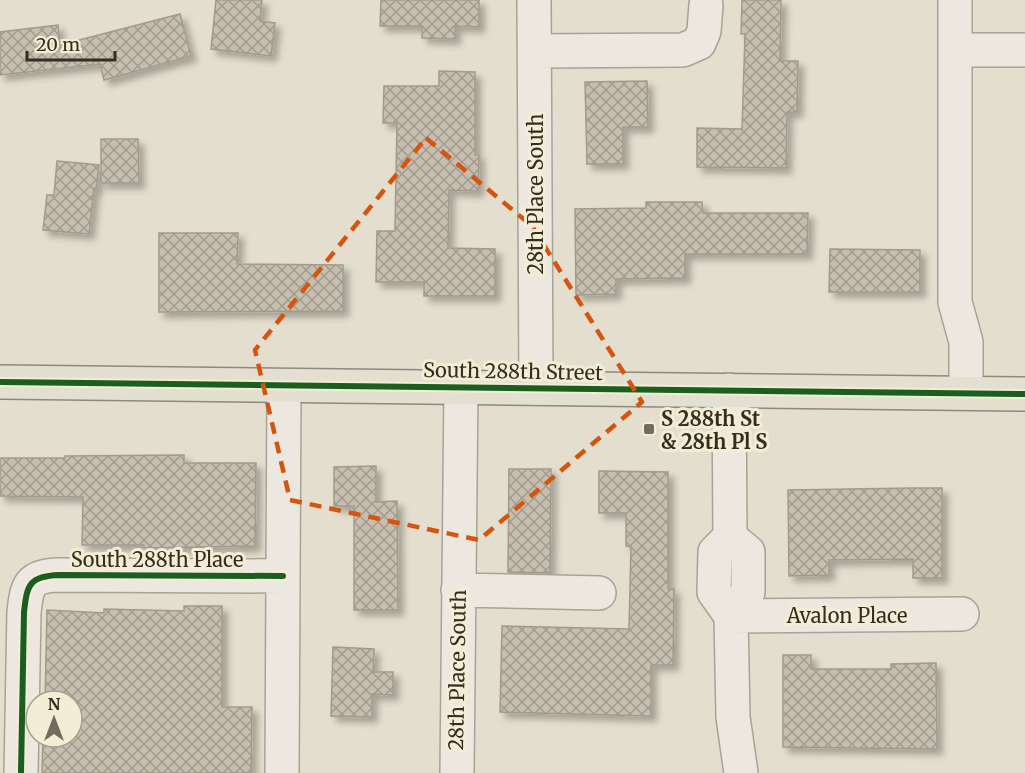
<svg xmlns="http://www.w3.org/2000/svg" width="1025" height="773" font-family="Merriweather,serif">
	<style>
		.building { fill: url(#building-cross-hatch); stroke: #a39a8e; stroke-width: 1.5; filter: url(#shadow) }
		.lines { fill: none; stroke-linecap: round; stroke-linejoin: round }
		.minor-casing { stroke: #a8a397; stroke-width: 36 }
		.major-casing { stroke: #8e897e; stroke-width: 36 }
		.minor { stroke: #ece8df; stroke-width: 33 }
		.major { stroke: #e3dfd1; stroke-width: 33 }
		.cycleway-casing { stroke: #f3edd5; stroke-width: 10 }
		.cycleway { stroke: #1b5e20; stroke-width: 6 }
		.marked { fill: none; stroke: #d6550e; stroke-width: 4.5; stroke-dasharray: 12 8; stroke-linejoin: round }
		.poi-dot { fill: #736b5d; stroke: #f3edd5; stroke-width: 2 }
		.labels { text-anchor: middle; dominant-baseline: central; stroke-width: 6; stroke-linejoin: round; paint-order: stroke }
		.street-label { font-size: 20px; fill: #362d20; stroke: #f3edd5 }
		.poi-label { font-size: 20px; font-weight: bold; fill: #362d20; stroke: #f3edd5; text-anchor: start }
	</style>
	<defs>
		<pattern id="building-cross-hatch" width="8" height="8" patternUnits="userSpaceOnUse" patternTransform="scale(1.5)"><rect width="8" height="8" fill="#c6beaf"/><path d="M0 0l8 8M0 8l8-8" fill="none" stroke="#a29b8e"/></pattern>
		<filter id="shadow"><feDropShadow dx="5.5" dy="5.5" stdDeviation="3" flood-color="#0004"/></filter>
	</defs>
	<rect width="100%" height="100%" fill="#e3dece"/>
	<path class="building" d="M216 0H262L260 21 275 23 271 56 211 49Z
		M381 0H479V27L455 26V39L422 38V26H380Z
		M742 0H781L780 61H798L797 112H787L786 168 697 167V128L742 129 745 34H741Z
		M180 14 191 56 104 80 100 64 0 75V32L58 25 60 45Z
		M439 71 475 72V155H479L478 191 449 190 448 248 495 249V296H424V282H376L377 231H395L397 123H383L384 86H439Z
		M647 81 648 127H623V164H587L585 82Z
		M101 139H138L139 183H101Z
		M57 161 99 165 96 189 94 188 89 234 43 230 47 195H54Z
		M646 202H702L703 213H808L807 254H685V278L616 279V294L576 295 575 209 646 208Z
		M159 233H238L237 264 343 265V311L159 312Z
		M830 249 920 250V292H829Z
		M184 455V463H256L255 546 144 548V545H82L83 497 0 496V458H65V456Z
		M376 466V502L397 501 398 610H354V506H334V467Z
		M509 469H551L550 573 508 572Z
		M599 471 668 472V589H674L673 665H651V716L500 712 502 626 629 629 631 547 626 546V513H599Z
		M912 488H942V578H913V559L829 560V575L789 576 788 490Z
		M184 606H222V707H252L251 773H42L43 737H72V701H45L47 610 104 613V609L184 611Z
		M333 647 374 649 373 672H393V695L372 694V717L331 716Z
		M783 655H811V669H891V664L936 663 937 749 783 747Z"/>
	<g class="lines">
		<defs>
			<path id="minor" d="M534 0 536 388
				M955 0V302L966 342V393
				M955 50H1025
				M535 51 683 50 699 43 704 31 706 5
				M729 390 730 537 748 552V592L731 616 733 717 741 773
				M730 537 715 552 714 592 731 616 962 614
				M458 590 599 593
				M21 773 24 612C27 585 29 576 59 575L283 576
				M282 773 284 386
				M457 773 461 387"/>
			<path id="major" d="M0 382 1025 394"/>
		</defs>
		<use href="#minor" class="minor-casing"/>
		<use href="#major" class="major-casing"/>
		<use href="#minor" class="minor"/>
		<use href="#major" class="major"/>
		<defs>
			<path id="cycleway" d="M0 382 1025 394
				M21 773 24 612C27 585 29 576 59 575L283 576"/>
		</defs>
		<use href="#cycleway" class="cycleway-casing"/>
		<use href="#cycleway" class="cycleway"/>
	</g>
	<path class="marked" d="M426 138 532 226 642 402 479 540 290 500 255 350Z"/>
	<rect class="poi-dot" x="643" y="423" width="12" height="12" rx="3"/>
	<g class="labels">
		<g class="street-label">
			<text transform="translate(535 194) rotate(-90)">28th Place South</text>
			<text transform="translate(513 371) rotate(1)">South 288th Street</text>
			<text x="157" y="559">South 288th Place</text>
			<text x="847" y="615">Avalon Place</text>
			<text transform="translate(457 670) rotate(-89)">28th Place South</text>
		</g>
		<g class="poi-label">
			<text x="661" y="418">S 288th St<tspan x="661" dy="23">&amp; 28th Pl S</tspan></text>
		</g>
	</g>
	<g transform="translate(54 719)"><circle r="28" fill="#f3edd5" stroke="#a7a08d" stroke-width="1.5"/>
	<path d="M0-4.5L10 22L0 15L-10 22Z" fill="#736b5d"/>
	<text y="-9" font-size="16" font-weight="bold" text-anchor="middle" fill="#362d20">N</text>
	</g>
	<path d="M27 51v9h88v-9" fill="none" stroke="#362d20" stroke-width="3"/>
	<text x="36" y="51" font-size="18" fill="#362d20" stroke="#f3edd5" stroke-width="4.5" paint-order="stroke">20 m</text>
</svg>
